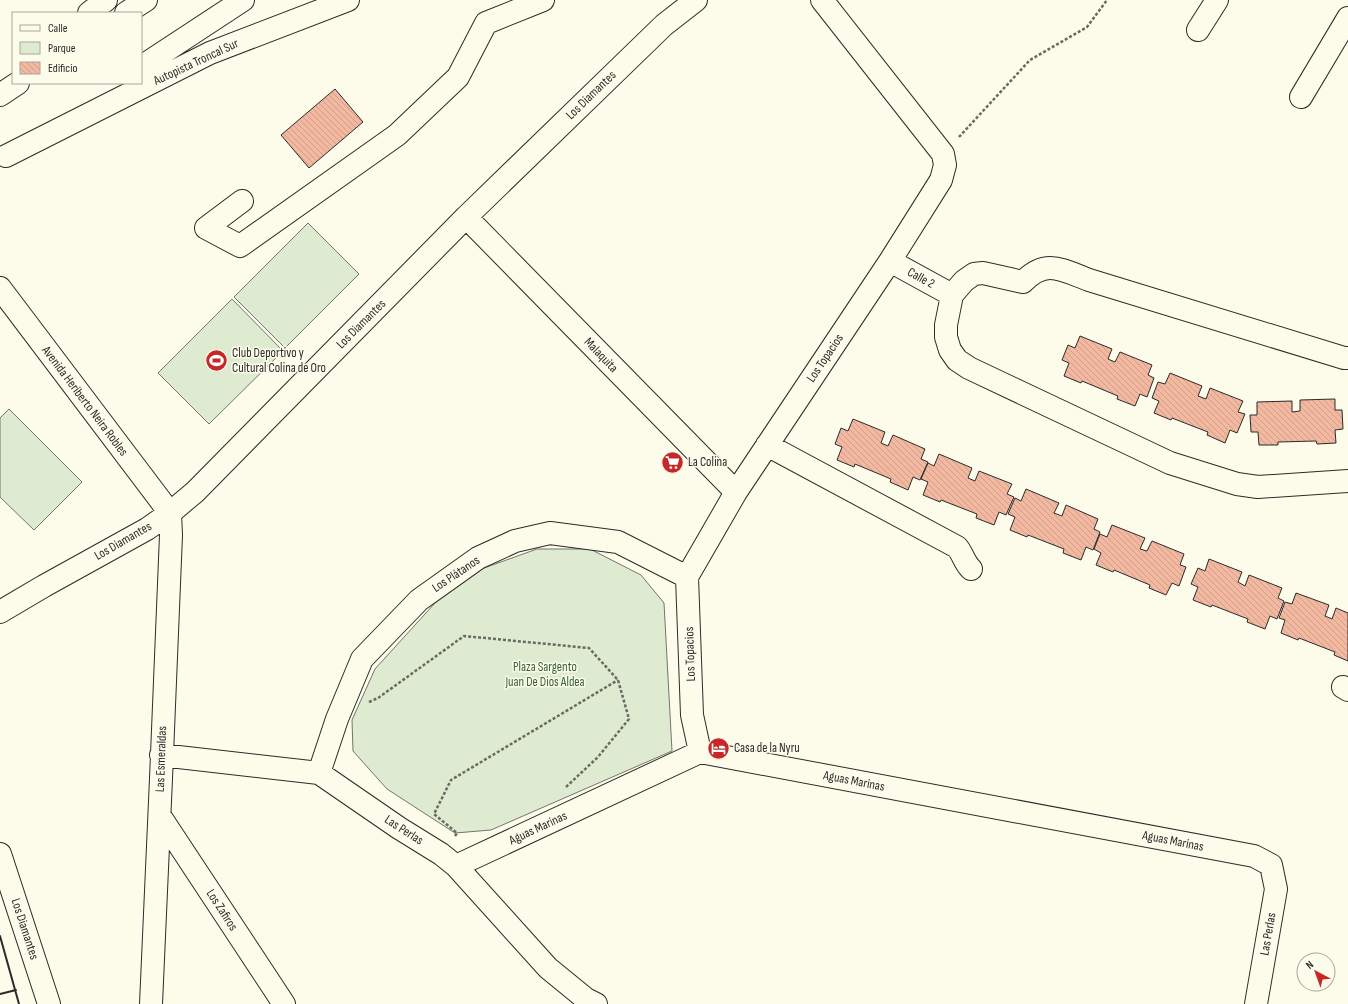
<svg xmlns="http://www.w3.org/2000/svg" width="1348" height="1004" font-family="'Sofia Sans Condensed',sans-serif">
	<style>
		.park { fill: #deebd1; stroke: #74746e }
		.building { fill: url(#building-back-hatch); stroke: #2b2b2b }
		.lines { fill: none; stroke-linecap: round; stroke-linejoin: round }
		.minor-casing { stroke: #2b2b2b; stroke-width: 24 }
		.highway-casing { stroke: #2b2b2b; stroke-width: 24 }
		.path { stroke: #6a6964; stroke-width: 2.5; stroke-dasharray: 3 2; stroke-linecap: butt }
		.minor { stroke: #fdfbea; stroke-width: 22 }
		.highway { stroke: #fdfbea; stroke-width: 22 }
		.wall { stroke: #2b2b2b; stroke-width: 2 }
		.labels { text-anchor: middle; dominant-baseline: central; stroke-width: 3; stroke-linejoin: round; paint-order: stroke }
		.street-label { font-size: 13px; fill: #2b2b2b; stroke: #fdfbea }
		.poi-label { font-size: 13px; fill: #2b2b2b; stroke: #fdfbea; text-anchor: start }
		.park-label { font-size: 13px; fill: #34623c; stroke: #fdfbea }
	</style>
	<defs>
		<pattern id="building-back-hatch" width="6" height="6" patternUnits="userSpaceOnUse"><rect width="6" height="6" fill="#f2b8a0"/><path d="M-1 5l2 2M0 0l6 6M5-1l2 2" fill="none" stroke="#d09e8a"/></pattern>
	</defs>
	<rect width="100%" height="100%" fill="#fdfbea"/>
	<path class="park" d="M308 223 359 274 285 348 234 297Z
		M232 299 283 351 209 424 158 373Z
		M9 409 82 482 34 530 0 497V418Z
		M537 549H590L641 575 664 603 672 751 491 830 455 833 387 789 353 751 352 720 375 669 435 603 484 568Z"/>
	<path class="building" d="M335 89 363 122 309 168 281 135Z
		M1080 336 1112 349 1108 359 1115 362 1120 352 1152 365 1148 375 1154 378 1147 397 1140 394 1135 406 1117 399 1118 396 1082 381 1081 383 1064 376 1069 363 1062 360 1068 345 1075 348Z
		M1170 373 1202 386 1198 396 1206 399 1210 388 1243 401 1238 412 1245 414 1237 433 1230 430 1225 443 1207 435 1208 432 1172 418 1171 420 1154 413 1159 401 1152 398 1158 382 1165 384Z
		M1335 399V410H1342L1343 429 1335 430 1336 443 1317 444 1316 441 1278 442V445H1259L1258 432H1251L1250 415H1257V402L1292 401V412L1300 411V400Z
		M853 419 885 432 881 443 888 446 893 435 925 449 921 459 928 462 920 480 913 477 908 490 890 482 891 479 855 464 854 467 837 460 842 447 835 444 841 428 848 431Z
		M939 454 972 468 968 478 975 481 979 471 1012 484 1007 494 1014 497 1006 515 999 512 994 525 976 518 977 514 941 500 940 502 923 495 928 482 921 479 928 463 934 466Z
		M1026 489 1059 503 1054 513 1062 516 1066 505 1098 519 1094 529 1100 532 1093 550 1086 547 1081 560 1063 553 1064 549 1028 535 1027 537 1010 530 1015 517 1008 514 1015 498 1021 501Z
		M1112 525 1145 538 1140 549 1147 551 1152 541 1184 554 1180 565 1186 567 1179 586 1172 583 1166 595 1149 588 1150 585 1114 570 1113 572 1096 565 1101 553 1094 549 1100 534 1107 537Z
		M1209 559 1242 572 1238 582 1245 586 1249 575 1282 588 1278 598 1284 601 1277 619 1270 616 1265 629 1247 622 1248 619 1212 605 1211 607 1193 600 1198 587 1191 584 1198 568 1205 571Z
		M1296 593 1329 605 1325 616 1332 619 1336 608 1348 613V661L1334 655 1335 652 1299 638 1298 640 1281 633 1285 620 1279 618 1285 602 1292 604Z"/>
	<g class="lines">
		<defs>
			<path id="minor" d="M1198 30 1217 0
				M1301 97 1348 18
				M242 201 206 228 240 246 397 135 458 77 486 23 543 0
				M466 217 736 492
				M890 261 952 295
				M0 288 170 513
				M1348 358H1344L1089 280C1062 270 1046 258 1023 282L983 273 974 274 964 281 952 295 946 325V337L950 350 957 360 969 368 1170 463 1237 484 1258 487 1348 481
				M767 445 957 547C963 554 964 562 971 569
				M0 612 44 586 147 529 170 513 195 492 466 217 664 25 696 0
				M1343 687 1348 690
				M700 752 692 715 687 577 736 492 890 261 941 180 945 165 943 154 822 0
				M161 755 319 773 399 828 441 854 456 866 548 968 586 999 596 1004
				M319 773 337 719 362 659 419 600 478 558 515 541 550 533 618 542 687 577
				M160 816 284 1004
				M0 854 49 1004
				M456 866 700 752 1254 856 1271 865 1276 889 1256 1004
				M151 1004C159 848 164 691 171 535L170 513"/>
			<path id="highway" d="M89 13 106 0
				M126 13 146 0
				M141 67 243 0
				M0 95 18 83
				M6 156 210 53 348 0"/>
		</defs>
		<use href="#minor" class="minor-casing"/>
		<use href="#highway" class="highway-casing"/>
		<path class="path" d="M959 137 1030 60 1087 27 1107 0
			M369 702 378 698 464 636 589 648 618 680 629 719 598 757 566 787
			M455 836 457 833 434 814 451 780 618 680"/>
		<use href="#minor" class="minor"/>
		<use href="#highway" class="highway"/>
		<path class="wall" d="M0 936 19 1004
			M0 994 16 990"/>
	</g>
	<defs>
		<symbol id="stadium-disc" viewBox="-11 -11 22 22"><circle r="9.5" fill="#c62828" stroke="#fdfbea"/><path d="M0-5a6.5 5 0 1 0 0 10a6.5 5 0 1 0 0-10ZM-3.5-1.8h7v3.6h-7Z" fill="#fff"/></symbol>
		<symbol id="supermarket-disc" viewBox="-11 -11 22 22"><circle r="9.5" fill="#c62828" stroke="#fdfbea"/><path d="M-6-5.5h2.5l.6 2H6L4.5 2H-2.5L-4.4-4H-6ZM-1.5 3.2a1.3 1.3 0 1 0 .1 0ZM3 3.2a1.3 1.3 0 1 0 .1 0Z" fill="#fff"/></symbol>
		<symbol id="hotel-disc" viewBox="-11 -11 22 22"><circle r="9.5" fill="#c62828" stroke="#fdfbea"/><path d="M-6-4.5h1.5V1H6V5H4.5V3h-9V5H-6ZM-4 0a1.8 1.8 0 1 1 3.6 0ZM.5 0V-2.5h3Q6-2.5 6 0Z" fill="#fff"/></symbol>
	</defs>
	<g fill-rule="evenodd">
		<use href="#stadium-disc" x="204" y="348" width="25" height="25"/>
		<use href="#supermarket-disc" x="660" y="450" width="25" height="25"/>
		<use href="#hotel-disc" x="706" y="736" width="25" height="25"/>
	</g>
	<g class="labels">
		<g class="street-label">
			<text transform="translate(196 62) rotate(-25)">Autopista Troncal Sur</text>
			<text transform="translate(591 95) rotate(-44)">Los Diamantes</text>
			<text transform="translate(921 278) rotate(29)">Calle 2</text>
			<text transform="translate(361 324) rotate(-45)">Los Diamantes</text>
			<text transform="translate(601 355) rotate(46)">Malaquita</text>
			<text transform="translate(825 358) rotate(-56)">Los Topacios</text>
			<text transform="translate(85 401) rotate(53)">Avenida Heriberto Neira Robles</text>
			<text transform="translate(123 541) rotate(-30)">Los Diamantes</text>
			<text transform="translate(456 574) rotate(-34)">Los Plátanos</text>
			<text transform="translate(690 654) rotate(-92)">Los Topacios</text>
			<text transform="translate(161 759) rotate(-88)">Las Esmeraldas</text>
			<text transform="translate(854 781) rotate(11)">Aguas Marinas</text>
			<text transform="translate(538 828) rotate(-25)">Aguas Marinas</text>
			<text transform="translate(404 830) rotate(33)">Las Perlas</text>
			<text transform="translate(1173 841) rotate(11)">Aguas Marinas</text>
			<text transform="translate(222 910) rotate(57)">Los Zafiros</text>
			<text transform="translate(25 929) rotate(72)">Los Diamantes</text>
			<text transform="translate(1268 934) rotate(-80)">Las Perlas</text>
		</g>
		<g class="poi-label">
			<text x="232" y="353">Club Deportivo y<tspan x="232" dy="15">Cultural Colina de Oro</tspan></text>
			<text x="688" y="462">La Colina</text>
			<text x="734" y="748">Casa de la Nyru</text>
		</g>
		<g class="park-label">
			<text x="545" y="667">Plaza Sargento<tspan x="545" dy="15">Juan De Dios Aldea</tspan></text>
		</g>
	</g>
	<rect x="12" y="12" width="130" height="72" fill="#fdfbea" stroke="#a9a89e"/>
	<rect x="20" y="25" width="20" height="6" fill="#fdfbea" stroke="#a9a89e"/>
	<text x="48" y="32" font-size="12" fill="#2b2b2b">Calle</text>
	<rect x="20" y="42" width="20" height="12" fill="#deebd1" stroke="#a9a89e"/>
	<text x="48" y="52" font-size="12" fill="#2b2b2b">Parque</text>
	<rect x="20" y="62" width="20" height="12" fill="url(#building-back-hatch)" stroke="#a9a89e"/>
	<text x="48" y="72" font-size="12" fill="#2b2b2b">Edificio</text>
	<g transform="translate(1316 972) rotate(319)"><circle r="19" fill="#fdfbea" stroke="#a9a89e"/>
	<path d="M0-3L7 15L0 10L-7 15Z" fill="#c62828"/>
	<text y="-6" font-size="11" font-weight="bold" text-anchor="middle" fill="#2b2b2b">N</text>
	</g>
</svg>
